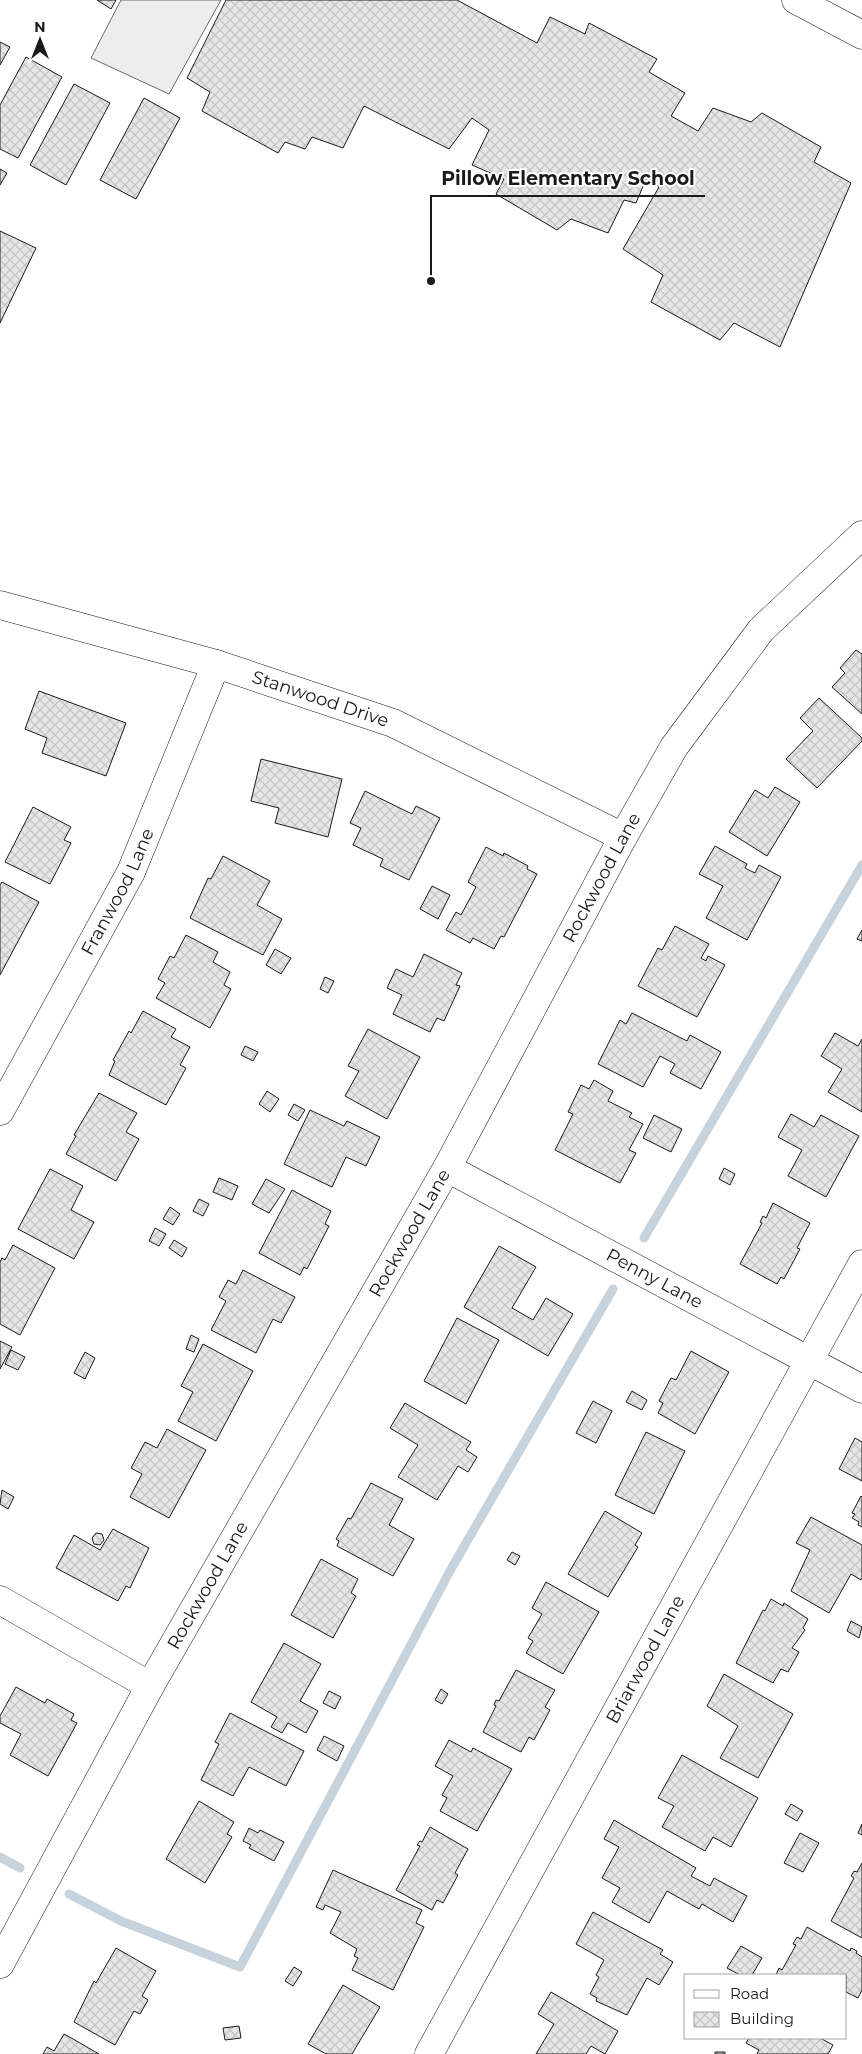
<svg xmlns="http://www.w3.org/2000/svg" width="862" height="2054" font-family="Montserrat,sans-serif">
	<style>
		.parking { fill: #ededed; stroke: #6a6a6a }
		.lines { fill: none; stroke-linecap: round; stroke-linejoin: round }
		.stream { stroke: #c6d2dc; stroke-width: 9 }
		.building { fill: url(#building-cross-hatch); stroke: #1a1a1a }
		.minor-casing { stroke: #1a1a1a; stroke-width: 29 }
		.tertiary-casing { stroke: #1a1a1a; stroke-width: 29 }
		.minor { stroke: #fff; stroke-width: 28 }
		.tertiary { stroke: #fff; stroke-width: 28 }
		.labels { text-anchor: middle; dominant-baseline: central; stroke-width: 4; stroke-linejoin: round; paint-order: stroke }
		.street-label { font-size: 18px; fill: #1a1a1a; stroke: #fff }
		.leader { fill: none; stroke: #1a1a1a; stroke-width: 2 }
		.callout-dot { fill: #1a1a1a; stroke: #fff; stroke-width: 2 }
		.callout-label { font-size: 19px; text-anchor: middle; font-weight: bold; fill: #1a1a1a; stroke: #fff; stroke-width: 4; stroke-linejoin: round; paint-order: stroke }
	</style>
	<defs>
		<pattern id="building-cross-hatch" width="8" height="8" patternUnits="userSpaceOnUse" patternTransform="scale(1.25)"><rect width="8" height="8" fill="#e6e6e6"/><path d="M0 0l8 8M0 8l8-8" fill="none" stroke="#c5c5c5"/></pattern>
	</defs>
	<rect width="100%" height="100%" fill="#fff"/>
	<path class="parking" d="M121 0H221L169 94 91 58Z"/>
	<g class="lines">
		<path class="stream" d="M644 1238 862 865
			M0 1857 20 1868
			M69 1894 121 1921 240 1967 451 1569 613 1289"/>
	</g>
	<path class="building" d="M97 0H116L111 9Z
		M226 0H457L537 43 550 17 585 34 589 23 657 59 649 72 685 93 671 116 698 131 713 108 751 122 762 113 821 147 814 162 851 183 780 347 734 323 720 340 651 302 663 275 623 249 659 187 647 177 636 203 624 200 608 233 571 219 557 230 496 194 504 179 472 165 489 130 472 118 449 149 364 106 343 148 312 137 305 149 285 142 278 153 202 111 210 92 187 78Z
		M0 42 10 47 0 65Z
		M26 57 62 77 18 158 0 149V105Z
		M74 84 110 103 66 185 30 165Z
		M144 98 180 118 136 199 100 180Z
		M0 169 7 173 0 185Z
		M0 231 36 248 0 323Z
		M856 650 862 654V714L832 687 845 673 840 668Z
		M39 691 126 723 106 776 42 753 47 738 25 729Z
		M819 698 862 738V741L817 788 786 759 813 731 800 718Z
		M261 759 342 779 328 837 275 823 279 808 251 801Z
		M775 787 800 802 767 856 729 832 755 790 768 798Z
		M365 791 412 814 416 806 440 818 409 880 380 866 383 859 353 845 361 828 350 823Z
		M33 807 71 827 64 840 71 843 50 884 5 862Z
		M715 846 747 864 745 868 755 873 759 865 781 877 747 940 706 918 723 886 699 874Z
		M486 847 503 856 504 853 528 866 527 869 537 874 504 937 501 936 494 949 473 938 470 943 446 930 456 912 461 915 476 887 468 882Z
		M223 856 270 881 257 905 282 919 263 955 190 918 208 878 211 879Z
		M2 882 39 902 0 975V885Z
		M432 886 450 895 438 919 420 909Z
		M675 926 709 944 701 958 706 961 708 956 725 965 697 1017 638 986 658 948 662 950Z
		M862 930V941L857 939Z
		M186 935 218 952 213 962 230 972 224 985 231 989 210 1028 156 998 165 983 158 979 170 956 174 958Z
		M275 949 291 958 281 974 266 965Z
		M424 954 462 973 456 985 460 986 444 1021 437 1018 430 1032 393 1014 402 995 387 988 396 969 413 977Z
		M325 977 334 981 328 993 320 989Z
		M143 1011 176 1029 171 1037 190 1047 180 1065 186 1068 166 1105 109 1075 115 1061 113 1060 129 1031 131 1033Z
		M632 1013 687 1041 690 1035 721 1052 701 1089 670 1073 675 1064 660 1056 643 1087 598 1064 620 1020 626 1024Z
		M368 1029 420 1057 387 1119 345 1096 359 1071 348 1066Z
		M835 1033 858 1046 862 1039V1112L828 1092 842 1069 821 1056Z
		M245 1046 258 1052 253 1061 241 1055Z
		M594 1080 613 1091 608 1101 632 1113 629 1117 643 1124 629 1150 636 1153 620 1183 555 1150 573 1114 568 1112 581 1085 589 1089Z
		M267 1091 279 1099 270 1112 259 1104Z
		M99 1093 137 1113 126 1132 139 1139 116 1181 66 1154 76 1136 74 1135Z
		M294 1104 305 1110 298 1121 288 1115Z
		M310 1110 344 1126 347 1121 380 1137 366 1166 346 1157 332 1187 284 1164Z
		M791 1114 814 1127 821 1115 859 1136 826 1197 788 1176 802 1150 778 1137Z
		M654 1115 682 1129 671 1152 643 1138Z
		M724 1168 735 1174 730 1185 719 1179Z
		M50 1169 83 1186 71 1210 94 1222 74 1259 18 1229Z
		M219 1178 238 1186 232 1200 213 1192Z
		M266 1179 285 1189 269 1213 252 1204Z
		M292 1190 331 1211 325 1224 329 1226 307 1269 304 1267 300 1275 259 1253Z
		M199 1199 209 1204 203 1216 193 1211Z
		M773 1203 810 1223 797 1248 800 1249 784 1279 781 1277 777 1284 740 1264 762 1223 760 1222 763 1216 766 1218Z
		M170 1207 180 1214 173 1225 163 1219Z
		M155 1228 166 1234 159 1246 149 1241Z
		M174 1240 187 1248 182 1257 169 1248Z
		M13 1245 55 1268 20 1335 0 1324V1262L2 1258 5 1260Z
		M499 1246 536 1267 512 1308 533 1320 546 1298 573 1314 548 1356 464 1307Z
		M243 1270 295 1297 281 1323 273 1319 256 1353 211 1330 226 1301 219 1297 228 1280 236 1284Z
		M457 1318 499 1340 466 1404 424 1381Z
		M191 1335 199 1339 194 1352 186 1349Z
		M0 1341 12 1347 0 1369Z
		M203 1344 253 1371 216 1441 178 1421 193 1392 181 1386Z
		M11 1350 25 1357 18 1370 5 1364Z
		M691 1351 729 1372 695 1434 658 1413 663 1403 659 1401 671 1378 676 1380Z
		M85 1352 95 1358 85 1379 74 1373Z
		M632 1391 647 1400 642 1410 626 1402Z
		M593 1401 612 1411 596 1443 576 1433Z
		M405 1403 471 1442 466 1450 477 1457 468 1472 458 1466 437 1500 398 1477 418 1445 390 1428Z
		M167 1429 206 1450 169 1518 130 1497 142 1474 131 1468 145 1442 157 1448Z
		M646 1432 685 1451 654 1514 615 1495Z
		M855 1438 862 1442V1481L839 1469Z
		M371 1483 403 1499 389 1525 414 1539 393 1576 337 1546 339 1541 336 1539 348 1518 351 1519Z
		M2 1490 14 1497 8 1509 0 1504Z
		M861 1496 862 1497V1527L858 1525 859 1522 852 1518 855 1514 852 1513Z
		M605 1511 642 1533 635 1545 638 1547 608 1597 568 1574Z
		M811 1517 862 1545V1578L861 1580 851 1574 829 1613 791 1591 810 1550 796 1543Z
		M113 1529 149 1548 130 1588 126 1586 118 1601 56 1568 74 1535 100 1550Z
		M96 1533 102 1534 104 1540 100 1545 94 1544 92 1538Z
		M512 1552 520 1556 515 1565 507 1560Z
		M321 1559 358 1579 351 1593 356 1596 333 1638 291 1615Z
		M546 1582 599 1612 563 1674 526 1653 533 1641 528 1638 542 1614 532 1608Z
		M771 1599 783 1606 784 1603 808 1619 803 1628 805 1630 792 1648 799 1652 788 1672 781 1669 773 1683 736 1663 763 1610 765 1611Z
		M851 1621 862 1627 859 1638 847 1631Z
		M284 1643 321 1664 300 1701 318 1711 306 1733 288 1723 282 1733 271 1727 277 1717 251 1702Z
		M516 1670 555 1690 545 1707 550 1710 534 1740 529 1737 521 1752 483 1732 496 1706 494 1705 496 1700 499 1701Z
		M724 1674 793 1714 758 1778 720 1758 738 1726 707 1706Z
		M16 1687 45 1703 47 1699 74 1714 71 1720 77 1723 48 1776 10 1755 21 1734 0 1723V1716Z
		M441 1689 448 1694 442 1704 435 1700Z
		M329 1691 341 1697 335 1709 323 1703Z
		M230 1713 304 1751 286 1786 249 1767 233 1796 201 1780 219 1744 215 1742Z
		M324 1736 344 1746 337 1761 317 1750Z
		M449 1740 471 1752 473 1748 512 1769 477 1831 440 1811 447 1798 442 1795 453 1776 435 1766Z
		M682 1755 758 1798 731 1847 713 1837 705 1851 662 1827 674 1806 658 1798Z
		M199 1801 234 1822 227 1834 232 1837 205 1883 166 1859Z
		M791 1804 803 1811 797 1821 785 1814Z
		M614 1820 696 1868 691 1876 710 1886 714 1878 747 1896 733 1922 702 1904 699 1909 667 1891 649 1923 612 1902 620 1888 602 1878 619 1847 604 1839Z
		M862 1824V1835L858 1833Z
		M430 1827 468 1849 455 1873 458 1875 443 1903 437 1900 432 1910 396 1890 420 1846 417 1845 420 1841 422 1842Z
		M249 1828 258 1833 260 1830 284 1842 274 1861 249 1848 251 1845 243 1841Z
		M800 1833 819 1843 803 1872 784 1863Z
		M862 1863V1938L831 1921 854 1878 851 1876 854 1871 857 1872Z
		M333 1870 422 1910 416 1923 424 1927 393 1990 352 1970 358 1958 354 1956 357 1949 330 1933 341 1912 325 1905 323 1910 316 1907Z
		M593 1912 663 1950 660 1954 673 1962 659 1985 647 1978 627 2015 596 2001 597 1998 590 1994 599 1977 596 1975 604 1960 576 1944Z
		M807 1927 850 1951 851 1948 857 1951 856 1953 862 1957V1990L858 1998 846 1992V1975H776L779 1968 782 1970 796 1945 793 1944 797 1937 801 1939Z
		M741 1946 762 1958 752 1975H740L727 1968Z
		M116 1948 156 1971 142 1996 148 2000 140 2014 134 2011 115 2045 74 2022 94 1981 96 1983Z
		M294 1967 302 1972 293 1986 285 1981Z
		M343 1985 380 2007 352 2054H326L308 2044Z
		M551 1992 618 2031 605 2054 591 2046 586 2054H536L554 2024 538 2014Z
		M239 2026 241 2038 225 2040 223 2028Z
		M64 2034 73 2039 99 2054H43L47 2047 54 2051Z
		M749 2038H820L833 2045 828 2054H757L759 2050 746 2043Z
		M715 2052H725V2054H715Z"/>
	<g class="lines">
		<defs>
			<g id="minor">
				<path d="M796 0 862 35"/>
				<path id="s1" d="M0 605 216 664 393 723 623 837"/>
				<path id="s2" d="M0 1111 131 872 216 664"/>
				<path id="s3" d="M447 1168 862 1389"/>
				<path d="M0 1600 150 1686"/>
				<path id="s4" d="M429 2054 862 1264"/>
			</g>
			<g id="tertiary">
				<path id="s5" d="M0 1964 150 1686 447 1168 623 837 674 747 761 630 862 535"/>
			</g>
		</defs>
		<use href="#minor" class="minor-casing"/>
		<use href="#tertiary" class="tertiary-casing"/>
		<use href="#minor" class="minor"/>
		<use href="#tertiary" class="tertiary"/>
	</g>
	<g class="labels">
		<g class="street-label">
			<text stroke="none"><textPath href="#s1" startOffset="334">Stanwood Drive</textPath></text>
			<text stroke="none"><textPath href="#s5" startOffset="1242">Rockwood Lane</textPath></text>
			<text stroke="none"><textPath href="#s2" startOffset="249">Franwood Lane</textPath></text>
			<text stroke="none"><textPath href="#s5" startOffset="838">Rockwood Lane</textPath></text>
			<text stroke="none"><textPath href="#s3" startOffset="235">Penny Lane</textPath></text>
			<text stroke="none"><textPath href="#s5" startOffset="432">Rockwood Lane</textPath></text>
			<text stroke="none"><textPath href="#s4" startOffset="450">Briarwood Lane</textPath></text>
		</g>
	</g>
	<path class="leader" d="M431 281L431 196H705"/>
	<circle class="callout-dot" cx="431" cy="281" r="5"/>
	<g class="callout-label">
		<text x="568" y="185">Pillow Elementary School</text>
	</g>
	<rect x="684" y="1974" width="162" height="65" fill="#ffffff" stroke="#a3a3a3"/>
	<rect x="694" y="1990" width="25" height="8" fill="#ffffff" stroke="#a3a3a3"/>
	<text x="730" y="1999" font-size="15" fill="#1a1a1a">Road</text>
	<rect x="694" y="2012" width="25" height="15" fill="url(#building-cross-hatch)" stroke="#a3a3a3"/>
	<text x="730" y="2024" font-size="15" fill="#1a1a1a">Building</text>
	<g transform="translate(40 40)" stroke="#ffffff" stroke-width="4" paint-order="stroke">
	<path d="M0-4L9 19L0 12L-9 19Z" fill="#1a1a1a"/>
	<text y="-8" font-size="14" font-weight="bold" text-anchor="middle" fill="#1a1a1a">N</text>
	</g>
</svg>
